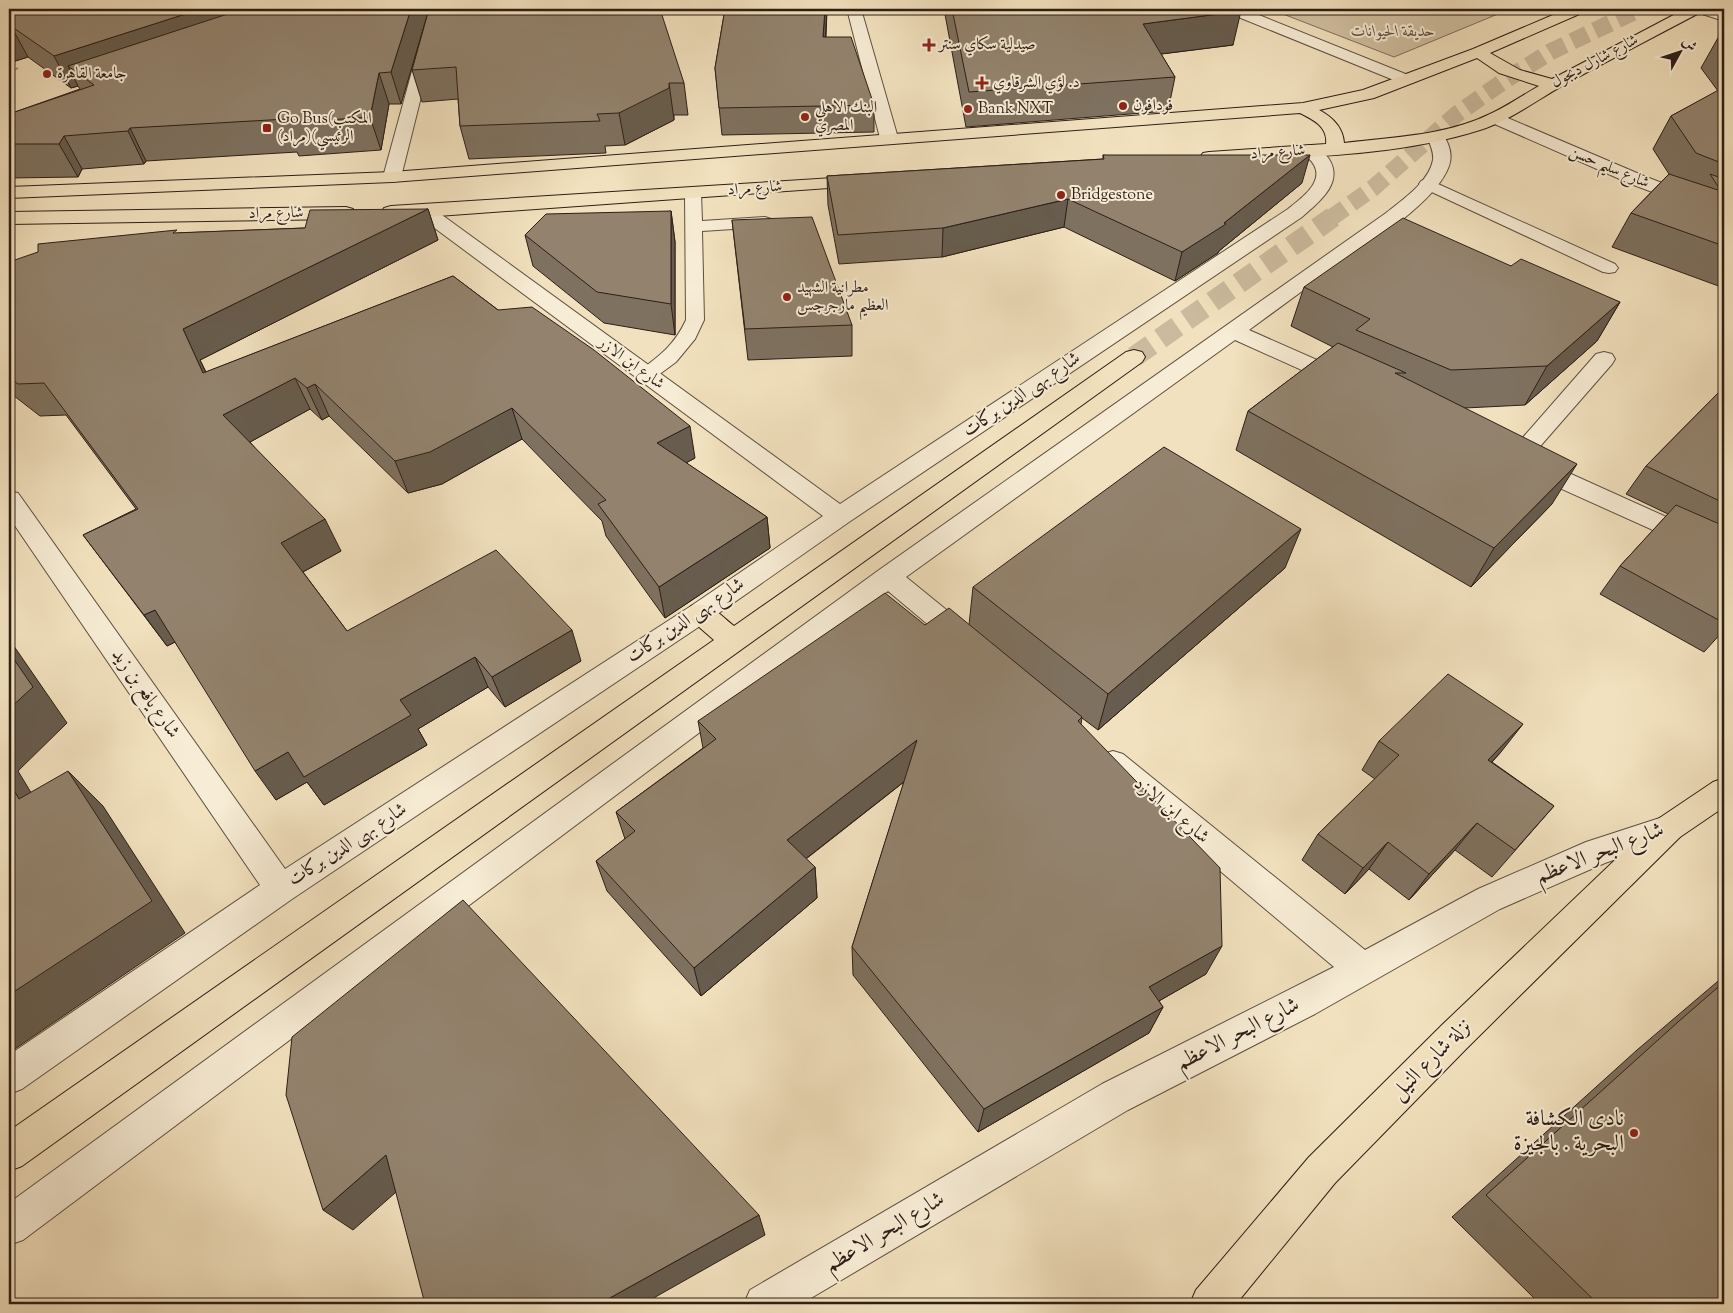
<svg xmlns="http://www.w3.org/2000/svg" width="1733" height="1313" font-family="'Sorts Mill Goudy',Amiri,serif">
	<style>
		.green { fill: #d1c0a2; stroke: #7f6f5c }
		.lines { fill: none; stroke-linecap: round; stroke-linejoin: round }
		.primary-tunnel-far1 { stroke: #cbba9d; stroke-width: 17; stroke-dasharray: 17 8; stroke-linecap: butt }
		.primary-tunnel { stroke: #cbba9d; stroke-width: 21; stroke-dasharray: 21 11; stroke-linecap: butt }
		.service-casing { stroke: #5e4f41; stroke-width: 2 }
		.minor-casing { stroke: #5e4f41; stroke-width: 2 }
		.primary-casing { stroke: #2d1e17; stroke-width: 2 }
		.path { stroke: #2d1e17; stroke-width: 2; stroke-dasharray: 0.5 1; stroke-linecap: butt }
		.service { fill: #f7ecd5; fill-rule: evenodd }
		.minor { fill: #f7ecd5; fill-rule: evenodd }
		.primary { fill: #f2e1be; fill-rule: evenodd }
		.wall { fill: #7e715f; stroke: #2d1e17 }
		.shaded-wall { fill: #675c4d; stroke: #2d1e17 }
		.building { fill: #93836e; stroke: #2d1e17 }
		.poi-dot { fill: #8f2418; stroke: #f7ecd5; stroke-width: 2 }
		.labels { text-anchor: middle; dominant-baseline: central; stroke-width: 4; stroke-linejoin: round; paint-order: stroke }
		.far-park-label { font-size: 16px; font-style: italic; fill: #5e4f41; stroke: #f7ecd5 }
		.far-poi-label { font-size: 16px; fill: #2d1e17; stroke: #f7ecd5; text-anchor: start }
		.far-street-label { font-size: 16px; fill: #2d1e17; stroke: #f7ecd5 }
		.street-label { font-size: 19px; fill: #2d1e17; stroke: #f7ecd5 }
		.near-street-label { font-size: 22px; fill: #2d1e17; stroke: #f7ecd5 }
		.near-poi-label { font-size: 22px; fill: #2d1e17; stroke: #f7ecd5; text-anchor: end }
	</style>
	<rect width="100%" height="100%" fill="#f2e1be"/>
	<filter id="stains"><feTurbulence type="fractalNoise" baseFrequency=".004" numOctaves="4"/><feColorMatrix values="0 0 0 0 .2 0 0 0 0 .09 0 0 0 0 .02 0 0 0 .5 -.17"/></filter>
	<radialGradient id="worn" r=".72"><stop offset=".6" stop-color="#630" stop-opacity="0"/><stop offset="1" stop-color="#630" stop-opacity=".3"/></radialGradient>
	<path class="green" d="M1270 9H1510L1394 57Z"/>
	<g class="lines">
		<path class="primary-tunnel-far1" d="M1331 218 1373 188 1457 114 1504 81 1550 52 1640 9"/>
		<path class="primary-tunnel" d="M1134 357 1333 217"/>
		<defs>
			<path id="service" d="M1427 179 1615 264 1618 268 1615 272 1609 273 1603 272 1421 187 1419 184 1421 181Z
				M693 188 699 190 701 193 702 221 765 217 771 219 773 222 771 225 765 227 702 231 704 320 695 339 676 362 653 379 646 381 639 379 636 375 639 371C660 356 675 344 686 320L685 193 687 190Z"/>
			<path id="minor" d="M429 9H443L401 177 398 181 392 182 386 181 383 177Z
				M847 9H861L898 138 895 142 889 143 883 142 880 138Z
				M1224 9H1244L1413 77 1415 80 1413 83H1401L1226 12Z
				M1694 9H1715L1724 12V21L1696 12Z
				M1496 113 1644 176 1724 207V219L1631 184 1490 122 1487 118 1490 114Z
				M1436 132 1442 133C1449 143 1453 155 1449 166 1436 202 1374 240 1342 262 1311 285 1280 307 1249 330L1351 375 1354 380 1351 385 1343 387 1335 385 1235 340 906 577 976 634 980 641 976 648 966 651 956 648 888 591 23 1240 9 1245V1203L879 570 1386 213C1402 200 1429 182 1433 160 1434 152 1430 144 1427 137L1430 133Z
				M1310 145C1318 147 1324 152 1329 159 1344 183 1319 202 1302 217L849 522 709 620 292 899 22 1089 9 1094V1055L260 885 9 517V491L18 493 285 869 691 606 823 516 417 215 415 211 417 207 424 205 431 207 840 504 1288 209C1300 199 1324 183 1314 165 1311 159 1305 156 1301 150L1304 146Z
				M1604 352 1612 354 1615 359 1612 364 1529 459 1540 460 1724 543V562L1524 472 1520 466 1516 467 1508 465 1504 459 1596 354Z
				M1113 751 1123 754 1365 950 1478 889 1586 842 1669 815 1680 819 1684 828 1680 837 1605 863 1500 909 1315 1014 1128 1110 801 1304H744L750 1290 1102 1084 1334 967 1103 772 1098 763 1103 754Z"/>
			<path id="primary" d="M1567 9H1586L1584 12 1490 53 1520 70 1552 79 1685 9H1703L1701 12C1654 37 1607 61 1560 87 1534 102 1509 121 1480 130 1395 157 1298 157 1209 162L1203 161 1200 157 1203 153 1209 152 1326 144C1328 127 1314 120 1300 113L392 182 9 198V187L392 172 1303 103 1363 90 1473 49ZM1477 58 1499 73 1539 86C1523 95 1507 106 1490 114 1445 136 1393 137 1344 143 1343 127 1332 117 1319 110L1374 98Z
				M865 176 871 177 874 181 871 185 424 217 391 218 384 216 382 212 384 208 391 206Z
				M346 207 353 209 355 213 353 217 346 219 9 224V212Z
				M1134 350 1142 352 1145 357 1142 362 22 1166 9 1171V1131L714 640 691 620 687 613 691 606C709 600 720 615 734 626L1126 352Z
				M1724 778V807L1680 837 1466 1049 1335 1183 1236 1304H1190L1196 1290 1309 1157 1442 1025 1658 819 1713 782Z"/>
		</defs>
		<use href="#service" class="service-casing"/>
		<use href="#minor" class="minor-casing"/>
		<use href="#primary" class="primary-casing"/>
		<path class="path" d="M9 71 19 68"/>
		<use href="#service" class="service"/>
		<use href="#minor" class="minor"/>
		<use href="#primary" class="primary"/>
	</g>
	<path class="wall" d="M9 9H429L401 104H389L381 150 299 156 297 152 146 161 144 164 82 169 78 177 9 178V114L80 89 78 86 71 88 28 57 9 63Z
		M429 9 684 83 688 115H674V120L625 145 605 146 606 153 469 159 460 126 458 99 422 102 412 70Z
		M725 9H827L826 37 874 105V132L722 135 715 68Z
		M944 9H1236L1233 45 1161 54 1175 77 1168 111 966 127Z
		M1724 32V288L1612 247 1631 213 1669 174 1653 149 1671 116 1718 91 1701 68 1719 36Z
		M1103 155 1302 183 1219 251 1218 253 1175 281 1064 227 942 257 839 264 828 205 827 176 1103 159Z
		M428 209 438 240 200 360 206 372 453 276 695 458 686 463 767 517 770 548 665 618 606 536 602 521 522 439 442 484 408 493 329 416 322 420 310 409 250 442 341 551 303 572 347 631 581 661 505 707 488 687 418 729 427 745 324 805 307 782 276 800 175 642 167 646 83 535 136 509 66 415 40 416 9 392V262L179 233 305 228Z
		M671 211 675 242V335L604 323 533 266 525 235Z
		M732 220 852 325V356L748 360Z
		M1511 266 1620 302 1597 341 1525 405 1465 408 1552 504 1471 587 1236 450 1248 411 1333 347 1291 326 1304 287Z
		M1724 387V630L1704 652 1600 594 1620 566 1668 514 1626 494 1646 466Z
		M1285 568 1098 730 1082 718 1081 724 1206 974 1159 1001 1163 1007 1149 1033 978 1132 853 975 852 947 904 782 806 859 815 867 817 898 701 996 607 891 596 861 625 839 616 812 703 748 698 721 925 625H969L973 587Z
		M1379 741 1501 752 1492 762 1554 806 1492 877 1455 850 1409 900 1369 869 1345 894 1302 860 1318 834 1375 779 1362 770Z
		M1724 976V1304H1540L1452 1217 1637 1050Z"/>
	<path class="shaded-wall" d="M201 9H305L68 66 78 86 71 88 54 56Z
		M411 9H429L401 104 391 72Z
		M825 9H827L824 63 823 37Z
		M1241 11 1233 45 1137 57 1143 24Z
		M11 26 28 57 9 63V27Z
		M379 73 389 104 381 150 370 117Z
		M669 83 674 120 625 145 619 113Z
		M130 128 146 161 144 164 128 131Z
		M64 136 82 169 78 177 59 144Z
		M1310 155 1302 183 1219 251 1218 253 1175 281 1182 252 1224 223Z
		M1068 199 1064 227 942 257 943 228Z
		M428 209 438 240 200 360 221 405 203 373 183 329Z
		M671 211 675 242V335L671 304Z
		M1620 302 1597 341 1525 405 1547 366Z
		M295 378 310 409 241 447 223 415Z
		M315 384 329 416 322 420 307 388Z
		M512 408 522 439 442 484 408 493 395 461Z
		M690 426 695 458 663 475 657 443Z
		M1577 464 1552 504 1471 587 1494 548Z
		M767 517 770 548 665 618 659 587Z
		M325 519 341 551 299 574 281 543Z
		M1301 529 1285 568 1098 730 1108 694Z
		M155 610 177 641 167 646 144 615Z
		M572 630 581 661 505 707 492 677Z
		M9 639 67 723 18 771 56 834 19 799 9 782Z
		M475 657 488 687 418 729 427 745 324 805 307 782 276 800 255 771 288 752 400 700Z
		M1523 724 1501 752 1467 788 1488 760Z
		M917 740 915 773 790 871 787 840Z
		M68 771 103 806 185 933 9 1053V995Z
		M1477 823 1455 850 1409 900 1429 874Z
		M1388 842 1369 869 1345 894 1363 868Z
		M815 867 817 898 701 996 694 968Z
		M1222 946 1206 974 1136 1014 1149 987Z
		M1163 1007 1149 1033 978 1132 984 1109Z
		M386 1155 412 1178 353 1230 323 1210Z
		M759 1215 765 1235 643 1304H599Z"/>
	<path class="building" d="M9 9H201L54 56 11 26 9 27Z
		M243 9H411L391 72 379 73 370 117 286 123 287 119 130 128 128 131 64 136 59 144H9V114L94 85 68 66Z
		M429 9H660L684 83H669V88L619 113 597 114 600 121 460 126 456 67 412 70Z
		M725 9H825L823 37H851L874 105 719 108 715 68Z
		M952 9H1236L1241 11 1143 24 1175 77 969 92Z
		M1724 32V43L1719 36Z
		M1724 87V164L1696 153 1671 116Z
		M1103 155H1310L1224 223 1226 224 1182 252 1068 199 943 228 838 235 827 176 1104 159Z
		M1669 174 1721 191 1710 174 1724 179V246L1631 213Z
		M428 209 183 329 203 373 453 276 498 310 532 307 594 350 690 426 657 443 767 517 659 587 598 504 606 500 512 408 430 452 395 461 315 384 307 388 295 378 223 415 325 519 281 543 347 631 496 550 572 630 492 677 475 657 400 700 411 715 304 777 288 752 255 771 155 610 144 615 83 535 138 509 44 383 18 384 9 377V262L38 252V244L177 230 173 233 305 228 310 210Z
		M671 211V304L597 292 525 235 546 214Z
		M812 217 852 325 745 329 732 220Z
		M1403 218 1511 266 1521 259 1620 302 1547 366 1451 370 1356 330 1370 319 1304 287Z
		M1338 343 1406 373H1395L1577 464 1494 548 1248 411Z
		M1724 387V503L1646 466Z
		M1164 447 1301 529 1108 694 973 587Z
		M1676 505 1724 526V623L1620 566Z
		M885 593 925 625 949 608 1082 717 1078 721 1220 868 1222 946 1149 987 1163 1007 984 1109 852 947 917 740 787 840 815 867 694 968 596 861 635 831 616 812 716 739 698 721Z
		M9 652 33 687 9 709Z
		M1448 674 1523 724 1488 760 1554 806 1515 850 1477 823 1429 874 1388 842 1363 868 1318 834 1399 755 1379 741Z
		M68 771 152 901 9 995V782L19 799Z
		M463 900 759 1215 599 1304H425L386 1155 323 1210 286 1095 292 1037Z
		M1724 982V1304H1598L1486 1195 1678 1022Z"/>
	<g class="poi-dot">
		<path d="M926.5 37.5h5v5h5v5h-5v5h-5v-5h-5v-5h5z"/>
		<circle cx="47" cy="74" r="5"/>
		<path d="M979.5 75.5h5v5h5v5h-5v5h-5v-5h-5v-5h5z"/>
		<circle cx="1123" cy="106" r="5"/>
		<circle cx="968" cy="109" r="5"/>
		<circle cx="805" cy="117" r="5"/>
		<rect x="262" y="123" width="10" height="10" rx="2.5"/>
		<circle cx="1061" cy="195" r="5"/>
		<circle cx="787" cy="297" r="5"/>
		<circle cx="1634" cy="1133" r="5"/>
	</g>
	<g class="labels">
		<g class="far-park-label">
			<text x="1393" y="32">حديقة الحيوانات</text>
		</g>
		<g class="far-poi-label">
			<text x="939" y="45">صيدلية سكاي سنتر</text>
			<text x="57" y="74">جامعة القاهرة</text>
			<text x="993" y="83">د. لؤي الشرقاوي</text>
			<text x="1133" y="106">فودافون</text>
			<text x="815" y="108">البنك الاهلي<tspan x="815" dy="18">المصري</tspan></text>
			<text x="978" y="109">Bank NXT</text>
			<text x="277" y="119">Go Bus(المكتب<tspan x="277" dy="18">الرئيسي)(مراد)</tspan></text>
			<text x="1071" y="195">Bridgestone</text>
			<text x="797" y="288">مطرانية الشهيد<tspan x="797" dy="18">العظيم مارجرجس</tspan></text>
		</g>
		<g class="far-street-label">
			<text transform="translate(1595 62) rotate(-28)">شارع شارل ديجول</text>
			<text transform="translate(1278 153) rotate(-4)">شارع مراد</text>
			<text transform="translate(1609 168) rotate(23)">شارع سليم حسن</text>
			<text transform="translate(755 189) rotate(-4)">شارع مراد</text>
			<text transform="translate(276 214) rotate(-1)">شارع مراد</text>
			<text transform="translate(631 364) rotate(36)">شارع ابن الازر</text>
		</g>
		<g class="street-label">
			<text transform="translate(1022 395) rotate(-34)">شارع بهى الدين بركات</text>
			<text transform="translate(686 621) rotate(-34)">شارع بهى الدين بركات</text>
			<text transform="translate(145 694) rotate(55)">شارع يافع بن زيد</text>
			<text transform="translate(1171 811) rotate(40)">شارع ابن الازد</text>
			<text transform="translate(348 845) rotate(-33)">شارع بهى الدين بركات</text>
		</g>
		<g class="near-street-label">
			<text transform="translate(1600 854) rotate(-21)">شارع البحر الاعظم</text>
			<text transform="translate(1238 1035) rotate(-27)">شارع البحر الاعظم</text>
			<text transform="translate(1432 1060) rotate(-45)">نزلة شارع النيل</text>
			<text transform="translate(885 1233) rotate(-31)">شارع البحر الاعظم</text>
		</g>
		<g class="near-poi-label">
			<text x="1624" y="1120">نادى الكشافة<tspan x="1624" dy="25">البحرية . بالجيزة</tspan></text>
		</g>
	</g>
	<rect width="1733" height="1313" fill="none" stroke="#f2e1be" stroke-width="30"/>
	<rect x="10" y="10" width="1713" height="1293" fill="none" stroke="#2d1e17" stroke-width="2.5"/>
	<rect x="15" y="15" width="1703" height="1283" fill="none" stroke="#2d1e17"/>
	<g transform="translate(1680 52) rotate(50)" stroke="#f7ecd5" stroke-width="4" paint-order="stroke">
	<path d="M0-4L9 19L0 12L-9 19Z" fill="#2d1e17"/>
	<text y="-8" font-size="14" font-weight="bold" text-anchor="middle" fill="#2d1e17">ش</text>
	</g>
	<rect width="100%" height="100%" filter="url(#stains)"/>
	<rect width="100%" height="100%" fill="url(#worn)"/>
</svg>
